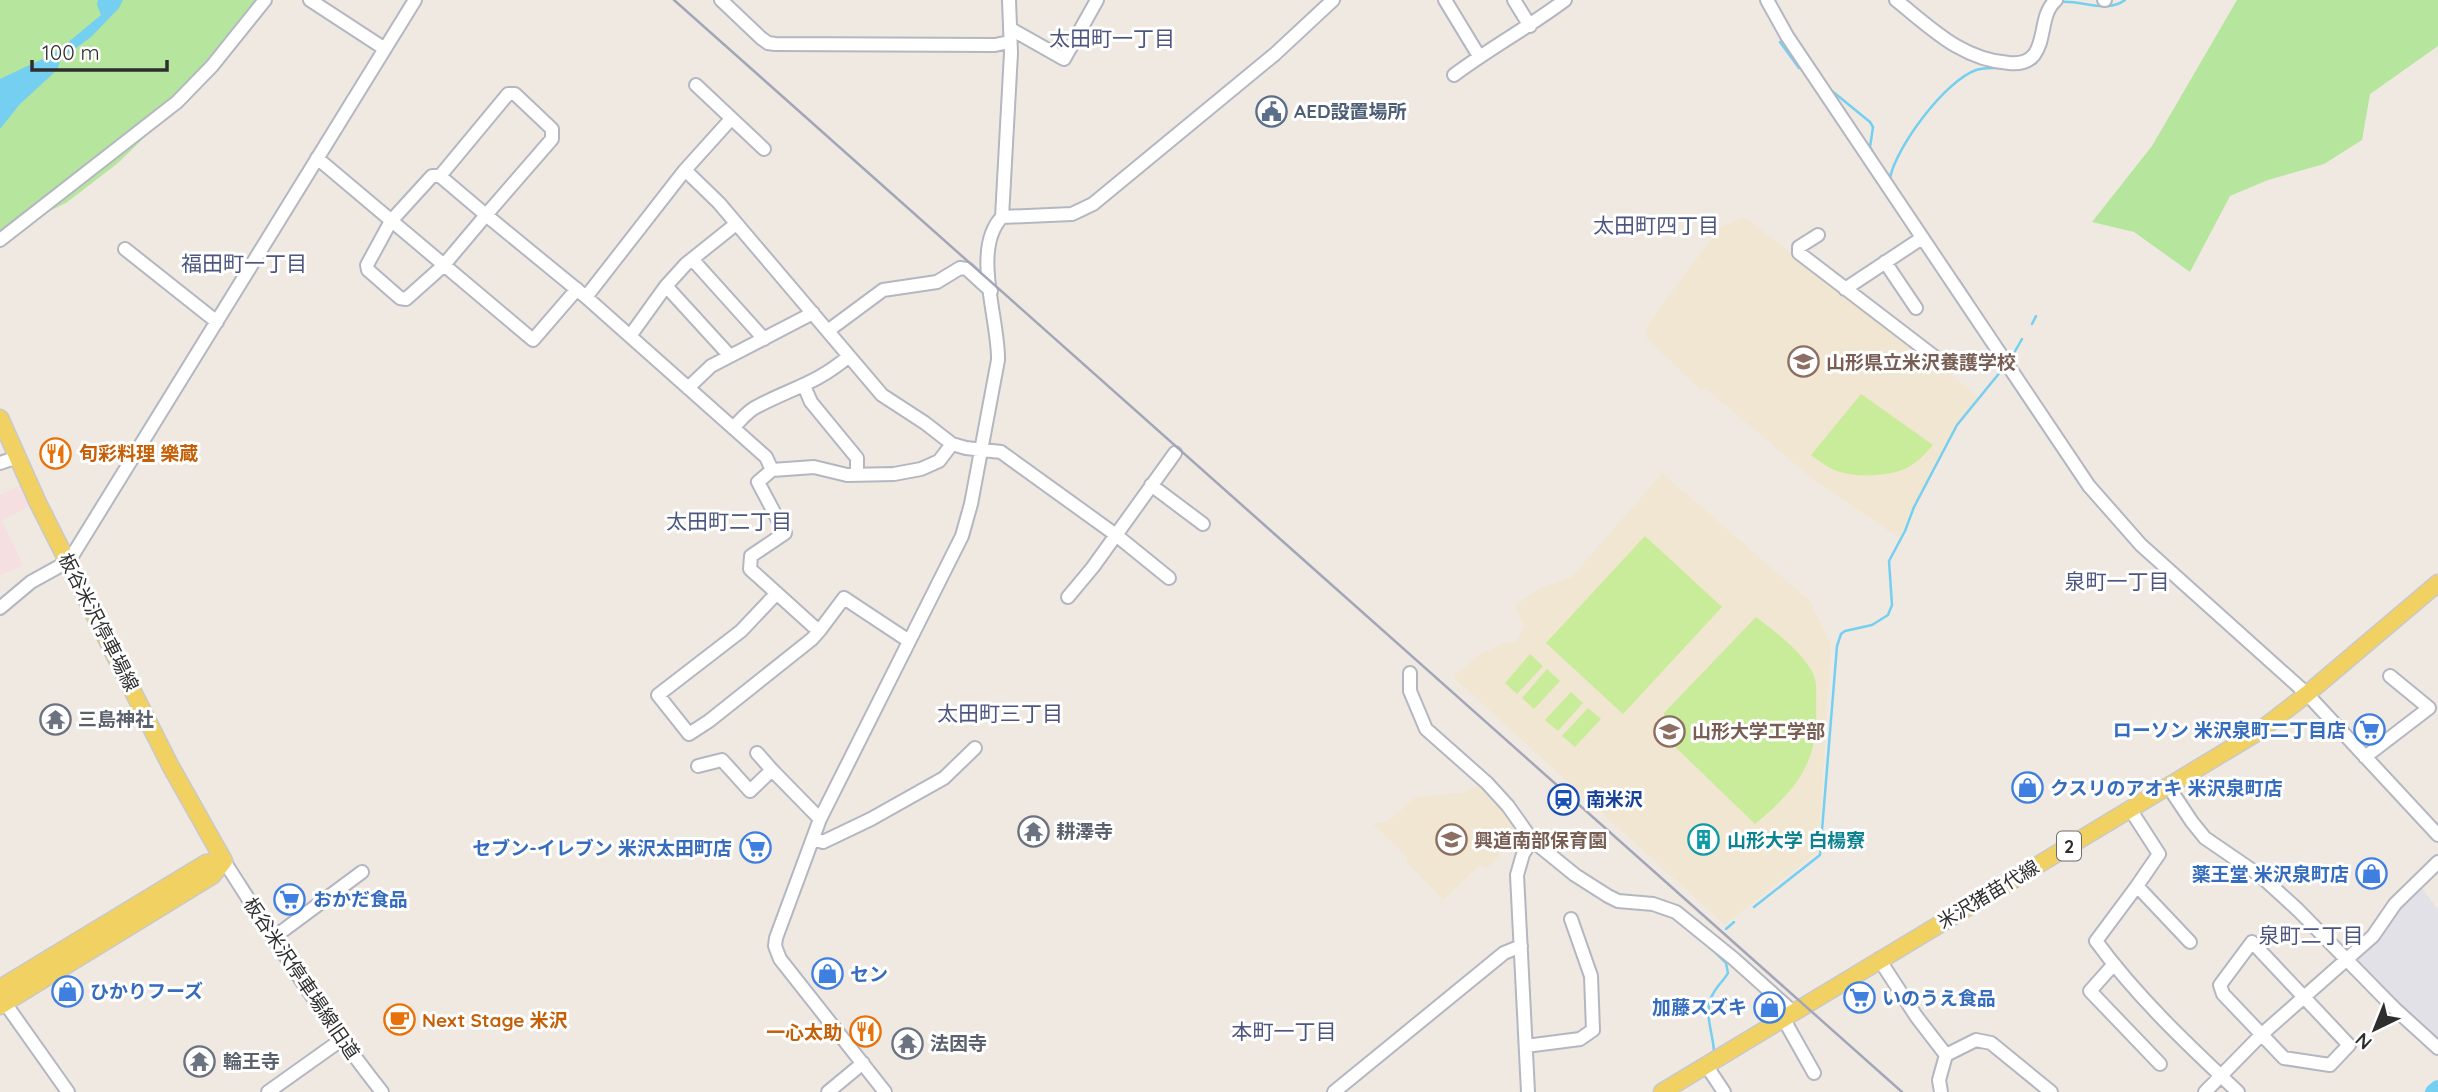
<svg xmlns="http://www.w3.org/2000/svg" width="2438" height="1092" font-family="Quicksand,'Noto Sans JP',sans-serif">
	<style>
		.industrial { fill: #e3e1e8 }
		.education { fill: #f0e6d1 }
		.medical { fill: #f5dfe0 }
		.green { fill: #b6e59e }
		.pitch { fill: #c9ec9a }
		.water { fill: #75cff0 }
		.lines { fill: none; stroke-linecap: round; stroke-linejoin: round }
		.stream { stroke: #75cff0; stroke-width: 2.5 }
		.river { stroke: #75cff0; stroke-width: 16 }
		.minor-casing { stroke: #b4b7c1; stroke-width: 16 }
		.major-casing { stroke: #c9c9c9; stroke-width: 19 }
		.minor { stroke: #fff; stroke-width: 12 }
		.major { stroke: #f2d163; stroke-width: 16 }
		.rail { stroke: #a3a6b8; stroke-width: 2.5 }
		.labels { text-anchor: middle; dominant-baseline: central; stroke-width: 6; stroke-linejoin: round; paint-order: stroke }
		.shield { fill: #fff; stroke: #6d6d6d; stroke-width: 2 }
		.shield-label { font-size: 18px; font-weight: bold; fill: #2e2e2e }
		.service-label { font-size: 19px; font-weight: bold; fill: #4e5e75; stroke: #fff; text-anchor: start }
		.education-label { font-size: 19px; font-weight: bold; fill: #785e54; stroke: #fff; text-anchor: start }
		.food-label { font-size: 19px; font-weight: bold; fill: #c56008; stroke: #fff; text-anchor: start }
		.street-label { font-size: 19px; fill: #2e2e2e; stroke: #fff }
		.worship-label { font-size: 19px; font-weight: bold; fill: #5b616d; stroke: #fff; text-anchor: start }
		.shop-label { font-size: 19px; font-weight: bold; fill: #366cbe; stroke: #fff; text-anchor: start }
		.transit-label { font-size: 19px; font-weight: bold; fill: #164399; stroke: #fff; text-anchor: start }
		.culture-label { font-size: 19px; font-weight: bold; fill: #0d838f; stroke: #fff; text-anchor: start }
		.neighbourhood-label { font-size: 21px; fill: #4d5680; stroke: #fff }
	</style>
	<rect width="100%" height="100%" fill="#efe9e1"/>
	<path class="industrial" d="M2419 884 2438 910V1043L2351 960Z"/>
	<path class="education" d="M1744 217 1963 384 1978 398 1956 425 1899 538 1814 480 1705 388 1701 390 1647 339 1646 329 1661 306 1720 228Z
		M1662 473 1810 601 1831 645 1818 851 1725 925 1453 677 1480 654 1504 643 1516 642 1524 626 1515 605 1539 589 1572 577Z
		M1482 784 1506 810 1517 831 1505 849 1489 868 1480 865 1443 900 1406 862 1407 857 1373 824 1387 822 1416 797 1461 793Z"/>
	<path class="medical" d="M23 484 33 505 2 520 23 566 0 575V495Z"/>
	<path class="green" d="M0 0H267L215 69 118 163 66 203 0 235Z
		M2237 0H2438V46L2370 94 2362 140 2324 164 2268 180 2230 196 2190 272 2134 232 2092 222 2152 146Z"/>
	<path class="pitch" d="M1861 394 1933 445C1924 455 1915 465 1902 470 1883 477 1848 478 1830 468 1823 464 1817 459 1811 455Z
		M1645 536 1722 607 1623 714 1546 643Z
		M1756 617C1773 630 1809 657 1815 679 1817 686 1816 697 1816 706 1819 762 1797 789 1755 824L1667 739 1664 713Z
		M1530 654 1543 666 1517 694 1505 683Z
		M1547 669 1560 681 1534 709 1522 698Z
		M1571 692 1583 703 1558 731 1545 720Z
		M1588 708 1601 719 1575 747 1562 736Z"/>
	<path class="water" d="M98 0H123L119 8 91 37 61 59 57 70 20 104 0 129V79L55 53 101 15 97 5Z"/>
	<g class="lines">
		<path class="stream" d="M2061 2C2082 0 2106 14 2125 0
			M1780 42 1799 68
			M2027 67 2036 63 2040 56
			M1832 91 1870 122 1873 127 1870 147 1877 159
			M1887 173 1897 189
			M1890 178C1896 147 1945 81 1976 70 1984 67 1994 68 2003 68
			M1919 221 1947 264
			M1959 280 1999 342
			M2032 324 2036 316
			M2010 360 2022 339
			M1754 907 1820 855 1837 646 1841 634 1845 631 1872 625 1888 615 1892 605 1889 561 1905 531 1914 507 1957 425 2001 371
			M1726 929 1734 922
			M1713 950 1726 963 1728 973C1724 980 1718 985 1714 992 1702 1011 1713 1031 1714 1052"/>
		<path class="river" d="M2433 1092 2438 1088"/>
		<defs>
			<path id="minor" d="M310 0 385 49
				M721 0 761 38 768 43 775 44 995 45 1009 42
				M1445 0 1479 56
				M1514 0 1530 26
				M1767 0 1787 36 2089 486 2141 545 2307 694 2438 835
				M1896 0C1931 28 1962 60 2009 63 2018 64 2027 63 2034 55 2046 39 2040 14 2056 0
				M2104 0H2105
				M1011 29 1064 59 1097 0
				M1454 75C1490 48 1529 27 1565 0
				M696 85 764 149
				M317 158 533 340 577 289
				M685 170 719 203 882 395 925 423 952 444 966 448 1001 452 1116 535 1169 578
				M440 176 486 215 552 139V129L515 94H508L440 176H432L391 221 367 265 368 270 400 298 406 299 443 266 486 215 586 297 766 457 772 470 814 467 847 475 894 474 921 469 939 461 952 444
				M1002 217 1072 214 1093 204 1275 54 1333 0
				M1818 235 1799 247V253L1944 364
				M0 240 177 102 212 66 265 0
				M125 249 217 322
				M692 259 764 339
				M1885 262 1916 308
				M666 286 730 356
				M1845 289 1922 238
				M586 297 685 170 731 119
				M829 330 883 290 937 282 960 268 967 269 991 291
				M630 336 666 286 686 264 736 224
				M804 386 811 402 857 458V475
				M688 388 711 366 813 313
				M733 428C740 421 748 410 758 406 792 388 818 383 849 356
				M0 463 18 457
				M772 470 758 482 785 533 751 556 750 569 813 626 820 630 844 598 909 641
				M1151 485 1203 524
				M777 593 741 631 658 695 689 734 709 721 812 639 820 630
				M1068 597 1093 567 1175 453
				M0 608 31 582 69 561 415 0
				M1410 673V691L1426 729 1487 783 1508 806 1532 840 1575 875 1608 896 1618 901 1653 904 1676 912 1734 959 1793 1012
				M757 753 772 770
				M2365 757 2429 708 2390 676
				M698 766 722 760 750 791 772 770 820 819
				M2168 786 2192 822 2205 838 2262 877 2298 910 2395 1009 2438 1048
				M2130 809 2159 854 2137 886
				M813 839 823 842 871 819 944 778 975 748
				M224 861C275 940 324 1019 382 1092
				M273 938 362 872
				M2190 942 2137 886 2096 941C2137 997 2188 1045 2238 1092
				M2252 942 2349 1045 2330 1065 2284 1058 2223 994 2220 985Z
				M1879 959 1916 1016 1946 1055
				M2114 964 2090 991 2160 1064
				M0 996 68 1092
				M1783 1018 1814 1073
				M1526 1046 1580 1039 1593 1030 1591 976 1571 919
				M1706 1065 1724 1092
				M268 1092 341 1040
				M828 1092 863 1063
				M885 1092 780 959 775 946 776 938 820 819 962 536 971 504 998 360C999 319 971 249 1002 217L1011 53 1009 0
				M1334 1092 1504 953 1521 946
				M1528 1092 1517 875 1523 854 1532 840
				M1941 1092 1939 1080 1946 1055 1976 1040 1991 1043 2051 1092
				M2205 1092 2261 1035 2373 936 2395 904 2438 862"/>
			<path id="major" d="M0 418 38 503 170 765 224 861
				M0 988 206 863 224 861
				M0 1006 212 876 224 861
				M1662 1092 2258 732 2307 694 2438 583"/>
		</defs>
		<use href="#minor" class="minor-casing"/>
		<use href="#major" class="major-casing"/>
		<use href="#minor" class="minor"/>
		<use href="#major" class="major"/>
		<path class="rail" d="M674 0 1902 1092"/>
	</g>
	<defs>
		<symbol id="civic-ring" viewBox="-11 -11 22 22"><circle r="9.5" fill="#fff" stroke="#5c6f8a" stroke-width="1.5"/><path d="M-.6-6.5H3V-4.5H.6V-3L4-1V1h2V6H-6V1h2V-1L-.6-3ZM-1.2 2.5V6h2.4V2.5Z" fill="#5c6f8a"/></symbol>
		<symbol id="school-ring" viewBox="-11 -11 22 22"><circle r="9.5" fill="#fff" stroke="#8d6e63" stroke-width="1.5"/><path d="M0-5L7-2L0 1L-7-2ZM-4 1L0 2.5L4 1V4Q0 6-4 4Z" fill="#8d6e63"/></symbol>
		<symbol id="restaurant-ring" viewBox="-11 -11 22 22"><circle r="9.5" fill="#fff" stroke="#e8710a" stroke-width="1.5"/><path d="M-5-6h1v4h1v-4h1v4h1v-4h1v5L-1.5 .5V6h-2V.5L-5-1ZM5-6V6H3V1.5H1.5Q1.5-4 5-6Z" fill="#e8710a"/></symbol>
		<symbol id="temple-ring" viewBox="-11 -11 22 22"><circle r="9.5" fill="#fff" stroke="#6b7280" stroke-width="1.5"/><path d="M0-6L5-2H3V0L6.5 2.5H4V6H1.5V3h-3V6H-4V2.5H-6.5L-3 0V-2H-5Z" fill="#6b7280"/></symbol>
		<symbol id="supermarket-ring" viewBox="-11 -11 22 22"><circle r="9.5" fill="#fff" stroke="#3f7fe0" stroke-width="1.5"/><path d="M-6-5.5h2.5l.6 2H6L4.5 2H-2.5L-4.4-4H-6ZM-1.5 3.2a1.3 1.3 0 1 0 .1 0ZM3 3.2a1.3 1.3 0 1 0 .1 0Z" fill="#3f7fe0"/></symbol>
		<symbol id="university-ring" viewBox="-11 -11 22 22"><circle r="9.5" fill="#fff" stroke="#8d6e63" stroke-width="1.5"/><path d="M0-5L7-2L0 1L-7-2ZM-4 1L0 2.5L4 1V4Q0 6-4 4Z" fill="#8d6e63"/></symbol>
		<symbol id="shop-ring" viewBox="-11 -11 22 22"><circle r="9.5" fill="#fff" stroke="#3f7fe0" stroke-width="1.5"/><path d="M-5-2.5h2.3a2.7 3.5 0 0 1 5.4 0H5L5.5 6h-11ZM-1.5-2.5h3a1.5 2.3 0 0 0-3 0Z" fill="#3f7fe0"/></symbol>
		<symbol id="station-ring" viewBox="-11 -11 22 22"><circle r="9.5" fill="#fff" stroke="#1a4fb4" stroke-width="1.5"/><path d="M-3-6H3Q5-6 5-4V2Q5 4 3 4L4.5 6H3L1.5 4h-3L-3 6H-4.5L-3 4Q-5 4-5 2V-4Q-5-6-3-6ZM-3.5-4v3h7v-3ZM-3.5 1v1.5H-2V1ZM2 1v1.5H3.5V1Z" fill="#1a4fb4"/></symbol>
		<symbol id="building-ring" viewBox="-11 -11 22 22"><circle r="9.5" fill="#fff" stroke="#0f9aa8" stroke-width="1.5"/><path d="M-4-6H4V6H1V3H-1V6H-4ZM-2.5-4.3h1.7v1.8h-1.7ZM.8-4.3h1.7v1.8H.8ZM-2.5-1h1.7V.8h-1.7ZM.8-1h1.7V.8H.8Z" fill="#0f9aa8"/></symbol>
		<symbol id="cafe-ring" viewBox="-11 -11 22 22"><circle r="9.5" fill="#fff" stroke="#e8710a" stroke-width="1.5"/><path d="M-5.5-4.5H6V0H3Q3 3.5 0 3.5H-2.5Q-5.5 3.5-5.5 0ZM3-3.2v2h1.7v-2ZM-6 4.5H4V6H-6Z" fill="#e8710a"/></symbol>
	</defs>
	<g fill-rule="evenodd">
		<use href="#civic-ring" x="1254" y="94" width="35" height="35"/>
		<use href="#school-ring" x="1786" y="344" width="35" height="35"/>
		<use href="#restaurant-ring" x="38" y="436" width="35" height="35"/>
		<use href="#temple-ring" x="38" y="702" width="35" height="35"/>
		<use href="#supermarket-ring" x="2352" y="712" width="35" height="35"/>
		<use href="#university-ring" x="1652" y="714" width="35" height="35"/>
		<use href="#shop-ring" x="2010" y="770" width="35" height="35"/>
		<use href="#station-ring" x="1546" y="782" width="35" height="35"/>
		<use href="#temple-ring" x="1016" y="814" width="35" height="35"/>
		<use href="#school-ring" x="1434" y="822" width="35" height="35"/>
		<use href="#building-ring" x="1686" y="822" width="35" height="35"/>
		<use href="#supermarket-ring" x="738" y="830" width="35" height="35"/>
		<use href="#shop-ring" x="2354" y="856" width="35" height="35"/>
		<use href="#supermarket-ring" x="272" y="882" width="35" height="35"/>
		<use href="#shop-ring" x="810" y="956" width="35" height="35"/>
		<use href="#shop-ring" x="50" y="974" width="35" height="35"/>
		<use href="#supermarket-ring" x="1842" y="980" width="35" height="35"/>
		<use href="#shop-ring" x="1752" y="990" width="35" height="35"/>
		<use href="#cafe-ring" x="382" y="1002" width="35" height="35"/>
		<use href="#restaurant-ring" x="848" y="1014" width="35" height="35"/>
		<use href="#temple-ring" x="890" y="1026" width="35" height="35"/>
		<use href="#temple-ring" x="182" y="1044" width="35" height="35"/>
	</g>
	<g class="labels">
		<rect class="shield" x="2057" y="831.5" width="24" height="29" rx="5"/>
		<g class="shield-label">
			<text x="2069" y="846">2</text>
		</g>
		<g class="service-label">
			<text x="1294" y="111">AED設置場所</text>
		</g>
		<g class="education-label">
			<text x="1826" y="362">山形県立米沢養護学校</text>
			<text x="1692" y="731">山形大学工学部</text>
			<text x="1474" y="840">興道南部保育園</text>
		</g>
		<g class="food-label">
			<text x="79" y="453">旬彩料理 樂蔵</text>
			<text x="422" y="1020">Next Stage 米沢</text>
			<text x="842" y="1032" text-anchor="end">一心太助</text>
		</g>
		<g class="street-label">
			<text transform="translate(99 622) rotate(63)">板谷米沢停車場線</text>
			<text transform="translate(1988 894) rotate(-31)">米沢猪苗代線</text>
			<text transform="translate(302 978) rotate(56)">板谷米沢停車場線旧道</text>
		</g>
		<g class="worship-label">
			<text x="78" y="719">三島神社</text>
			<text x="1056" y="831">耕澤寺</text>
			<text x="930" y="1043">法因寺</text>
			<text x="223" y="1061">輪王寺</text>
		</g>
		<g class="shop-label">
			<text x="2346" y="730" text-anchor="end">ローソン 米沢泉町二丁目店</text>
			<text x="2050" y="788">クスリのアオキ 米沢泉町店</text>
			<text x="732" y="848" text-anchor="end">セブン-イレブン 米沢太田町店</text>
			<text x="2349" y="874" text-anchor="end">薬王堂 米沢泉町店</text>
			<text x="313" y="899">おかだ食品</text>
			<text x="850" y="974">セン</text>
			<text x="90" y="991">ひかりフーズ</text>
			<text x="1882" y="998">いのうえ食品</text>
			<text x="1747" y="1007" text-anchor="end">加藤スズキ</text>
		</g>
		<g class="transit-label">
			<text x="1586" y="799">南米沢</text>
		</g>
		<g class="culture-label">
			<text x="1727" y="840">山形大学 白楊寮</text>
		</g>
		<g class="neighbourhood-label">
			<text x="1112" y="38">太田町一丁目</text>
			<text x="1656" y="225">太田町四丁目</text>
			<text x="244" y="263">福田町一丁目</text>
			<text x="729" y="521">太田町二丁目</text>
			<text x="2117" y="581">泉町一丁目</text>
			<text x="1000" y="713">太田町三丁目</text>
			<text x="2311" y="935">泉町二丁目</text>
			<text x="1284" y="1031">本町一丁目</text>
		</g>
	</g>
	<g transform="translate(2375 1029) rotate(223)" stroke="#ffffff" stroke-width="5" paint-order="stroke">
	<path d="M0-5L12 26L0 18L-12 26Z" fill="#2e2e2e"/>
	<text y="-10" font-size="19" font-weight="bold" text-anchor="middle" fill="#2e2e2e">N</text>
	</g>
	<path d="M32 60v10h135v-10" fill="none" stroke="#2e2e2e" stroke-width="3.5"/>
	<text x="42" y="60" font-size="21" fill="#2e2e2e" stroke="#ffffff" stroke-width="5" paint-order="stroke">100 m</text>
</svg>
